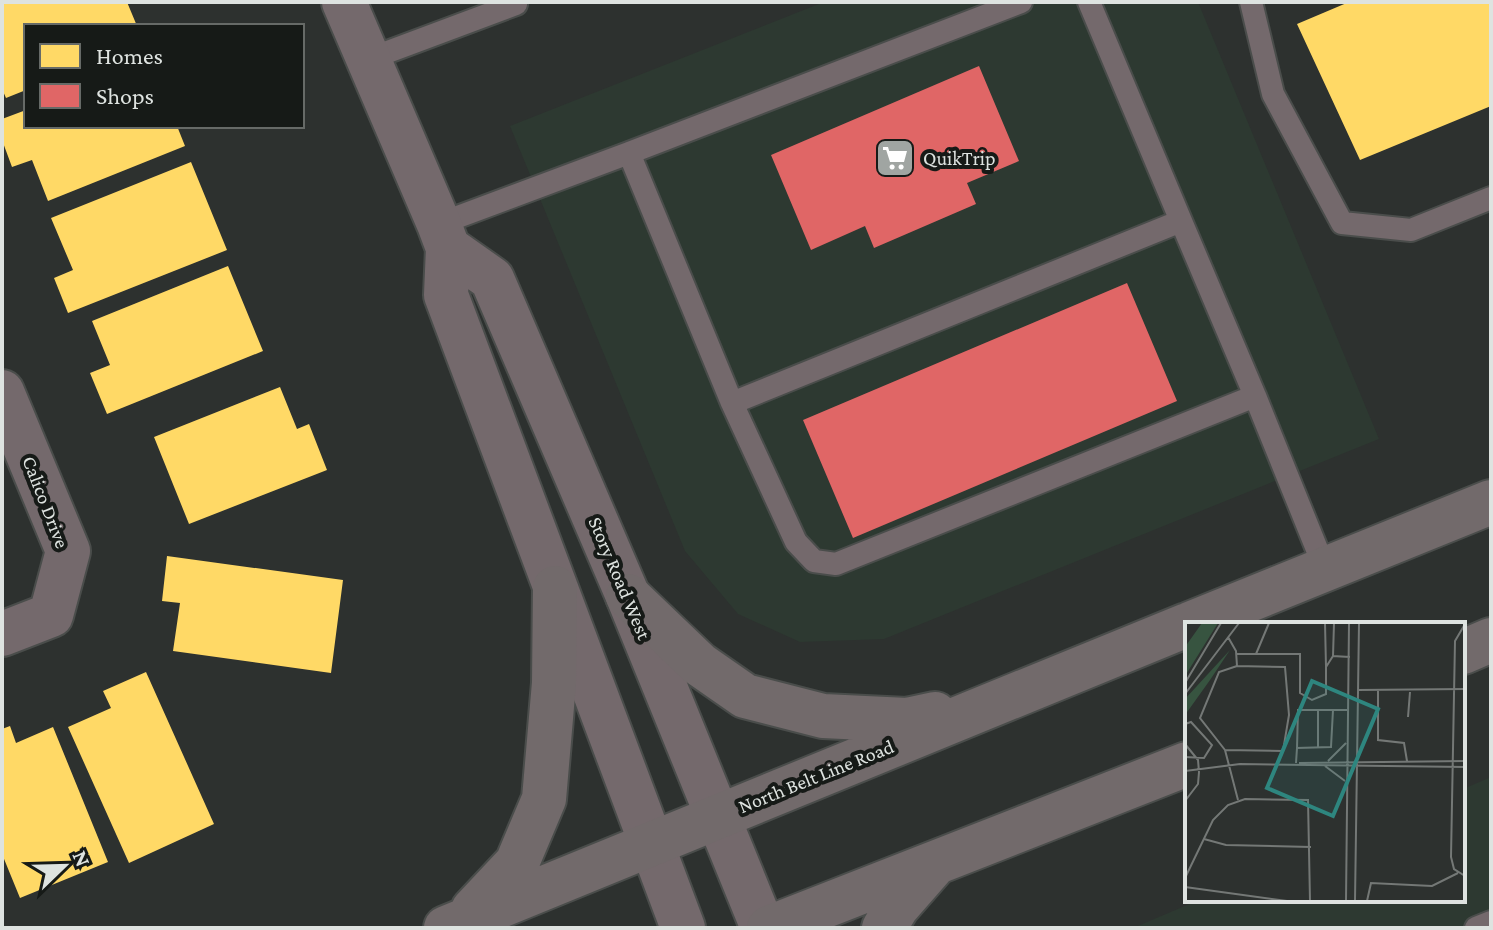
<svg xmlns="http://www.w3.org/2000/svg" width="1493" height="930" font-family="'Crimson Pro',serif">
	<style>
		.built { fill: #2d3931 }
		.homes { fill: #ffd966 }
		.shops { fill: #e06666 }
		.lines { fill: none; stroke-linecap: round; stroke-linejoin: round }
		.service-casing { stroke: #4a4d4b; stroke-width: 26 }
		.minor-casing { stroke: #4a4d4b; stroke-width: 48 }
		.tertiary-casing { stroke: #4a4d4b; stroke-width: 48 }
		.primary-casing { stroke: #4a4d4b; stroke-width: 48 }
		.service { stroke: #74696c; stroke-width: 22 }
		.minor { stroke: #74696c; stroke-width: 44 }
		.tertiary { stroke: #74696c; stroke-width: 44 }
		.primary { stroke: #726a6b; stroke-width: 44 }
		.labels { text-anchor: middle; dominant-baseline: central; stroke-width: 8; stroke-linejoin: round; paint-order: stroke }
		.poi-label { font-size: 20px; fill: #dee3e0; stroke: #161a17; text-anchor: start }
		.street-label { font-size: 20px; fill: #dee3e0; stroke: #161a17 }
		.inset-road { fill: none; stroke: #747876; stroke-width: 2 }
		.view { fill: #2e867f; fill-opacity: 0.15; stroke: #2e867f; stroke-width: 4 }
		.inset-edge { fill: none; stroke: #dee3e0; stroke-width: 4 }
	</style>
	<rect width="100%" height="100%" fill="#2d312f"/>
	<path class="built" d="M824 2H1198L1379 439 884 639 800 642 738 614 685 551 510 126Z
		M1491 777V928H1133L1199 900H1463V789Z"/>
	<path class="homes" d="M2 2H127L137 26H26V90L6 98 2 89Z
		M1349 2H1491V106L1360 160 1297 24Z
		M26 110V126H177L185 146 48 201 32 160 12 167 2 140V119Z
		M191 162 227 250 68 313 54 278 73 270 51 218Z
		M228 266 263 351 107 414 90 373 110 365 92 321Z
		M280 387 297 429 309 424 327 470 189 524 154 437Z
		M167 556 343 580 331 673 173 651 180 603 162 601Z
		M146 672 214 824 129 863 68 727 111 708 103 691Z
		M10 726 16 743 53 727 108 862 20 898 2 854V729Z"/>
	<path class="shops" d="M979 66 1019 161 967 183 976 204 874 248 865 226 811 250 771 155Z
		M1127 283 1177 401 853 538 803 420Z"/>
	<g class="lines">
		<defs>
			<path id="service" d="M1089 2 1181 221
				M1251 2 1273 94 1342 223 1411 230 1491 198
				M369 59 516 4
				M629 153 1021 2
				M439 224 629 153 732 403 796 542 814 561 836 564 1255 396 1325 569
				M732 403 1181 221 1255 396
				M1476 928 1491 922"/>
			<path id="minor" d="M2 392 68 551 51 615 2 634"/>
			<path id="tertiary" d="M344 2 439 224 448 248 446 295 683 928
				M448 248 492 279 628 596 763 928"/>
			<path id="primary" d="M628 596 699 664 745 696 823 716 907 720 935 714
				M1190 624 1491 502
				M1463 652 1491 640
				M473 910 517 863 544 799 554 683 555 588
				M446 928 1187 625
				M769 928 1187 764
				M884 928 897 907 932 867"/>
		</defs>
		<use href="#service" class="service-casing"/>
		<use href="#minor" class="minor-casing"/>
		<use href="#tertiary" class="tertiary-casing"/>
		<use href="#primary" class="primary-casing"/>
		<use href="#service" class="service"/>
		<use href="#minor" class="minor"/>
		<use href="#tertiary" class="tertiary"/>
		<use href="#primary" class="primary"/>
	</g>
	<defs>
		<symbol id="supermarket-square" viewBox="-11 -11 22 22"><rect x="-9" y="-9" width="18" height="18" rx="4" fill="#a0a5a2" stroke="#161a17"/><path d="M-6-5.5h2.5l.6 2H6L4.5 2H-2.5L-4.4-4H-6ZM-1.5 3.2a1.3 1.3 0 1 0 .1 0ZM3 3.2a1.3 1.3 0 1 0 .1 0Z" fill="#fff"/></symbol>
	</defs>
	<g fill-rule="evenodd">
		<use href="#supermarket-square" x="873" y="136" width="44" height="44"/>
	</g>
	<g class="labels">
		<g class="poi-label">
			<text x="923" y="158">QuikTrip</text>
		</g>
		<g class="street-label">
			<text transform="translate(46 502) rotate(69)">Calico Drive</text>
			<text transform="translate(620 578) rotate(67)">Story Road West</text>
			<text transform="translate(816 776) rotate(-22)">North Belt Line Road</text>
		</g>
	</g>
	<g transform="translate(1185 622)">
		<rect width="280" height="280" fill="#2d312f"/>
		<path d="M17 1H33L0 54V25ZM45 28 25 58 0 93V77Z" fill="#375440"/>
		<path class="inset-road" d="M140 1 141 45M149 1 148 34 165 35M280 2 270 19 266 235 269 247 280 254M43 15 51 29 52 44 100 45 104 93 98 129 40 128 53 178M52 32H115V71L127 78 141 72V45L148 34M71 32 84 1M0 61 36 1M173 68 280 67M193 69V118L219 121 222 139M0 72 54 1M223 95 225 70M0 102 6 100 27 123 19 136 0 135M0 122 13 138 14 150 13 162 0 179M112 126 113 88H133M133 126V88H148M40 128 15 96 34 50 52 44M143 139 161 121M111 141 112 126 146 125 148 88H162M114 141 280 139M140 144 160 159M0 149 55 142 280 145M19 217 41 223 126 225M0 256 28 198 43 183 60 177 123 178 125 279M0 265 102 279M161 279 164 1M170 279 174 1M182 279 186 261 247 264 273 251"/>
		<path class="view" d="M127 59 193 87 148 194 82 166Z"/>
		<rect width="280" height="280" class="inset-edge"/>
	</g>
	<rect width="1493" height="930" fill="none" stroke="#dee3e0" stroke-width="8"/>
	<rect x="24" y="24" width="280" height="104" fill="#161a17" stroke="#666a67" stroke-width="2"/>
	<rect x="40" y="44" width="40" height="24" fill="#ffd966" stroke="#666a67" stroke-width="2"/>
	<text x="96" y="64" font-size="24" fill="#dee3e0">Homes</text>
	<rect x="40" y="84" width="40" height="24" fill="#e06666" stroke="#666a67" stroke-width="2"/>
	<text x="96" y="104" font-size="24" fill="#dee3e0">Shops</text>
	<g transform="translate(64 866) rotate(67)" stroke="#161a17" stroke-width="6" paint-order="stroke">
	<path d="M0-6L14 30L0 20L-14 30Z" fill="#dee3e0"/>
	<text y="-12" font-size="22" font-weight="bold" text-anchor="middle" fill="#dee3e0">N</text>
	</g>
</svg>
